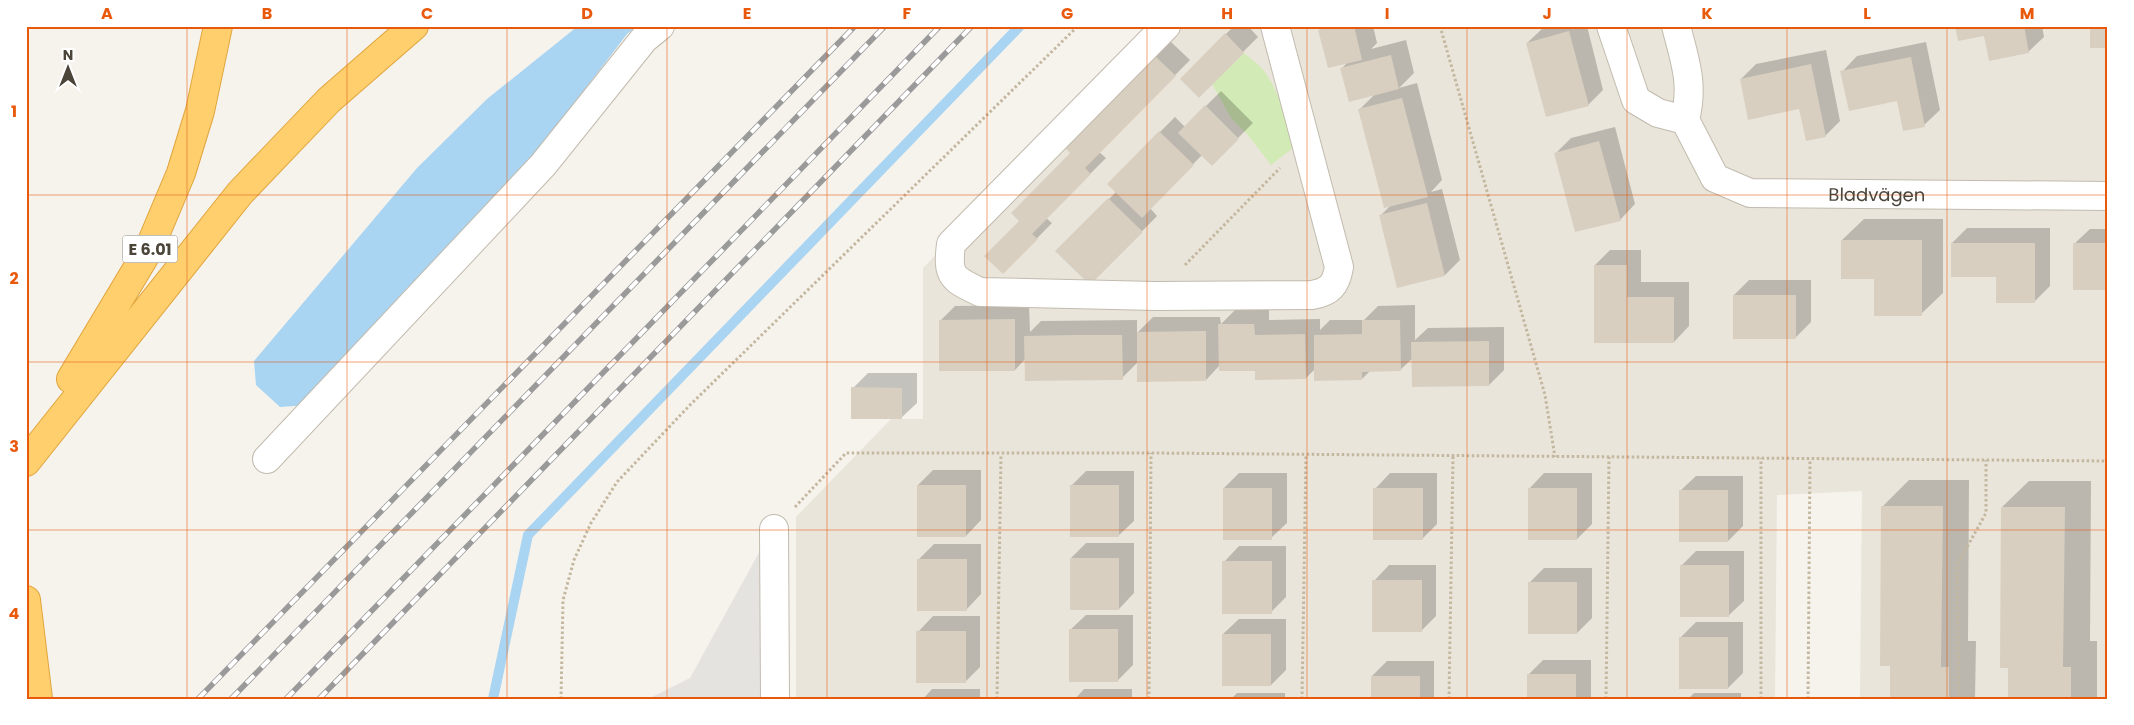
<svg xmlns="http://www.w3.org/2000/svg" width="2134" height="725" font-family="Poppins,sans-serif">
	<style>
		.residential { fill: #eae5da }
		.green { fill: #d2eab5 }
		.parking { fill: #e5e3e0 }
		.water { fill: #a9d4f2 }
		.shadow { fill: #0003 }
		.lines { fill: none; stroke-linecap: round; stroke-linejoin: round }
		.stream { stroke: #a9d4f2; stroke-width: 10 }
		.building { fill: #d8cfc1 }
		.minor-casing { stroke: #c2bbae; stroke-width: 30 }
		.highway-casing { stroke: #e0a43c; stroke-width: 30 }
		.path { stroke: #c4b79f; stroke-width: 3; stroke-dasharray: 2.5 2.5; stroke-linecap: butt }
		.minor { stroke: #fff; stroke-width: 28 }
		.highway { stroke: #ffcf6e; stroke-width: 28 }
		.rail-casing { stroke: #9a9a9a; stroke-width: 5.5 }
		.rail { stroke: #fff; stroke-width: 4; stroke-dasharray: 11; stroke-linecap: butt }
		.grid { fill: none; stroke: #e8590c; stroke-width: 1; stroke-opacity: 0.55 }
		.labels { text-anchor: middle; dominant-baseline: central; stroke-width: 4; stroke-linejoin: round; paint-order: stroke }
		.shield { fill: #fff; stroke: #817c74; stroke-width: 1 }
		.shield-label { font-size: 16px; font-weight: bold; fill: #4b4439 }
		.street-label { font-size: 18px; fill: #4b4439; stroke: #fff }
		.neatline { fill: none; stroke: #e8590c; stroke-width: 2 }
		.grid-label { font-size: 16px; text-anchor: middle; font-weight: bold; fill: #e8590c }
	</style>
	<rect width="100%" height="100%" fill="#f6f3ec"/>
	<path class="residential" d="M1158 26H2108V699H1860L1862 491 1777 495 1775 699H796V517L891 419H923V268Z"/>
	<path class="green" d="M1244 53C1250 58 1259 64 1264 71 1275 84 1293 131 1293 148L1271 165 1247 134 1231 118 1212 84Z"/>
	<path class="parking" d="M767 538 764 699H648L690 678Z"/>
	<path class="water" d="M578 26H637L627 34 529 163 309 405 280 407 256 385 254 361 417 168 487 99Z"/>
	<path class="shadow" d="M1234 26H1248L1258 37 1199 96 1181 79Z
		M1324 26H1373L1377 43 1371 49 1406 40 1414 73 1399 88 1417 83 1442 180 1431 192 1442 189 1460 260 1445 275 1398 287 1380 216 1391 205 1360 109 1375 94 1342 68 1348 62 1320 30Z
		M1549 26H1587L1603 90 1588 105 1527 43 1543 28Z
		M1956 26H2042L2044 37 2028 52 1985 34Z
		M1170 41 1190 60 1099 152 1106 158 1046 218 1052 223 1003 273 1021 221 1071 153 1065 146Z
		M1926 42 1940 110 1924 125 1898 99 1842 72 1857 56Z
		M1826 50 1840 121 1825 136 1800 108 1741 79 1756 64Z
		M1221 91 1253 123 1212 164 1202 155 1150 208 1157 216 1090 284 1057 251 1116 192 1108 184 1175 117 1185 127Z
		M1615 127 1635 204 1620 220 1556 153 1571 138Z
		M1864 219H1943V293L1921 314 1875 278 1842 240Z
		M1967 228H2050V286L2034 302 1997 276 1952 243Z
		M2090 229H2108V289L2074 244Z
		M1610 250H1641V282H1689V326L1674 342H1595V265Z
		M1749 280H1811V322L1796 337 1734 295Z
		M1029 305 1030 332 1041 321 1137 320V333L1153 317H1220L1221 324 1235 310 1269 309V320L1320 319V330L1330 320H1364L1378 306 1415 305V340L1428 328 1504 327V370L1489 385 1413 358 1400 370 1370 371 1362 379 1316 368 1306 378 1220 365 1206 380 1138 362 1122 378 1026 358 1015 370 940 321 955 306Z
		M868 373H917V403L901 418 853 388Z
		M933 470H981V520L966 536 918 485Z
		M1086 471H1134V521L1118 536 1071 486Z
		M1239 473H1287V523L1271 538 1224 488Z
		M1390 473H1437V524L1422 539 1375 489Z
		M1544 473H1592V524L1577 539 1529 489Z
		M1696 476H1743V526L1728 541 1680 491Z
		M1909 480H1969L1968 641H1976L1975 699H1891V665L1883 506Z
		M2029 481H2091L2090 641H2097V699H2009L2002 507Z
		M1086 543H1134V593L1119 609 1071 558Z
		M934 544H981V594L966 610 919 559Z
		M1239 546H1286V597L1271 612 1224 562Z
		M1696 551H1744V601L1728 616 1681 566Z
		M1389 565H1436V616L1421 631 1374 581Z
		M1544 568H1592V618L1577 633 1529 583Z
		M1086 615H1133V665L1118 680 1070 630Z
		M933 616H980V667L965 682 918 632Z
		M1239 619H1286V670L1271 685 1223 634Z
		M1696 622H1743V673L1728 688 1680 638Z
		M1543 660H1591V699H1528V675Z
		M1387 661H1434V699H1372V676Z
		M932 689H980V699H923Z
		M1084 689H1132V699H1075Z
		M1237 693H1285V699H1231Z
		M1694 693H1741V699H1688Z"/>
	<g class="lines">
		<path class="stream" d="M493 699 528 535 1020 26"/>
	</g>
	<path class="building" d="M1333 26H1354L1362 60 1328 68 1318 30Z
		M1955 26H2024L2029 53 1989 61 1984 36 1958 41Z
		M2090 26H2108V48H2090Z
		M1569 31 1589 106 1546 117 1526 43Z
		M1225 33 1244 53 1199 98 1180 79Z
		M1154 55 1176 76 1085 168 1091 174 1032 234 1038 239 1003 274 984 256 1019 221 1011 213 1070 153 1063 146Z
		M1391 55 1399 89 1349 102 1340 68Z
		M1911 57 1925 127 1903 131 1897 101 1849 111 1840 71Z
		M1811 64 1826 137 1806 141 1799 109 1748 120 1740 79Z
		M1402 98 1428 197 1384 208 1358 109Z
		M1205 105 1239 139 1212 166 1178 133Z
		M1159 131 1194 165 1142 218 1107 184Z
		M1599 141 1621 221 1575 232 1554 153Z
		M1108 198 1143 232 1090 285 1055 251Z
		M1427 203 1445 276 1397 288 1379 215Z
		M1841 240H1922V316H1874V279H1841Z
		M1951 243H2035V303H1996V277H1951Z
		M2073 243H2108V290H2073Z
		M1594 265H1627V297H1674V343H1594Z
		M1733 295H1796V339H1733Z
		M1015 319V371H939V320Z
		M1362 320H1400L1401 371 1362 372V380L1314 381V335L1362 334Z
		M1218 324H1254L1255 335 1305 334 1306 379 1255 380V371H1219Z
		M1206 331V381L1137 382V332Z
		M1074 335H1122L1123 380 1025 381 1024 336Z
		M1489 341V386L1412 387 1411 342Z
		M851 387 902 388V419H851Z
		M917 485H966V537H917Z
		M1070 485H1119V537H1070Z
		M1223 488H1272V540H1223Z
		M1373 488H1423V540H1373Z
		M1528 488H1577V540H1528Z
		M1679 490H1728V542H1679Z
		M1881 506H1943L1941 667H1949V699H1890V666H1880Z
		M2001 507H2065L2063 667H2071V699H2008V668H2000Z
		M1070 558H1119V610H1070Z
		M917 559H967V611H917Z
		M1222 561H1272V614H1222Z
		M1680 565H1729V617H1680Z
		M1372 580H1422V632H1372Z
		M1528 582H1577V634H1528Z
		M1069 629H1118V682H1069Z
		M916 631H966V683H916Z
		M1222 634H1271V686H1222Z
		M1679 637H1728V689H1679Z
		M1527 674H1576V699H1527Z
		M1371 676H1420V699H1371Z"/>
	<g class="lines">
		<defs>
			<g id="minor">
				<path d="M1166 26 951 244C947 276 952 279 980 292L1155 296 1312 295C1330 292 1336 285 1339 267L1275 26"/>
				<path d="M1611 26 1636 100 1658 113 1685 120"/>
				<path id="s1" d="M1676 26C1685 61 1694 84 1685 120L1715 178 1750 193 2108 196"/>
				<path d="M267 459 543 165 644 39 660 26"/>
				<path d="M774 529 775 699"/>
			</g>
			<path id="highway" d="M71 379 149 249 181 173 200 111 218 26
				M26 462 240 193 329 100 414 26
				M26 600 38 699"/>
		</defs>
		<use href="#minor" class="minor-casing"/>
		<use href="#highway" class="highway-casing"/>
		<path class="path" d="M1440 26 1545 395 1555 457
			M1185 265 1280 168
			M795 507 846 453H1151L2108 461
			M561 699 563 600 574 560 591 523 617 482 690 405 1078 26
			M997 699 1001 454
			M1149 699 1151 453
			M1302 699 1306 454
			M1449 699 1453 456
			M1606 699 1609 457
			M1761 699V458
			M1808 699 1810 459
			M1959 699 1957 565 1986 513V460"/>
		<use href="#minor" class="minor"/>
		<use href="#highway" class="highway"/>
		<defs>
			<path id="rail" d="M198 699 855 26
				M231 699 885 26
				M286 699 940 26
				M319 699 972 26"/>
		</defs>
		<use href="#rail" class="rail-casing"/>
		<use href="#rail" class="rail"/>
	</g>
	<path class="grid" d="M187 26V699M347 26V699M507 26V699M667 26V699M827 26V699M987 26V699M1147 26V699M1307 26V699M1467 26V699M1627 26V699M1787 26V699M1947 26V699M26 195H2108M26 362H2108M26 530H2108"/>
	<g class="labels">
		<rect class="shield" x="122.5" y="235.5" width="55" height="27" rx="4"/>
		<g class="shield-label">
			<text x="150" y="249">E 6.01</text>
		</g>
		<g class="street-label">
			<text stroke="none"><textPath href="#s1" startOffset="326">Bladvägen</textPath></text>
		</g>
	</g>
	<rect width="2134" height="725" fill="none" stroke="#ffffff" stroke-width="55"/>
	<g transform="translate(68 68)" stroke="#ffffff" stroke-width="4" paint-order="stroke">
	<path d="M0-4L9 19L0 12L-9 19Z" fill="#4b4439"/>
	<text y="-8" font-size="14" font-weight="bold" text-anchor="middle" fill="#4b4439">N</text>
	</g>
	<rect x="28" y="28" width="2078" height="670" class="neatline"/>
	<g class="grid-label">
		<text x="107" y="19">A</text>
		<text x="267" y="19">B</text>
		<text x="427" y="19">C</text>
		<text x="587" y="19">D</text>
		<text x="747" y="19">E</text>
		<text x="907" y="19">F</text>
		<text x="1067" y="19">G</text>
		<text x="1227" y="19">H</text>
		<text x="1387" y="19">I</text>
		<text x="1547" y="19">J</text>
		<text x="1707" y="19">K</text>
		<text x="1867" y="19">L</text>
		<text x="2027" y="19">M</text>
		<text x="14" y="117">1</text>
		<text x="14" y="284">2</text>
		<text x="14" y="452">3</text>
		<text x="14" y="619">4</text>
	</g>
</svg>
